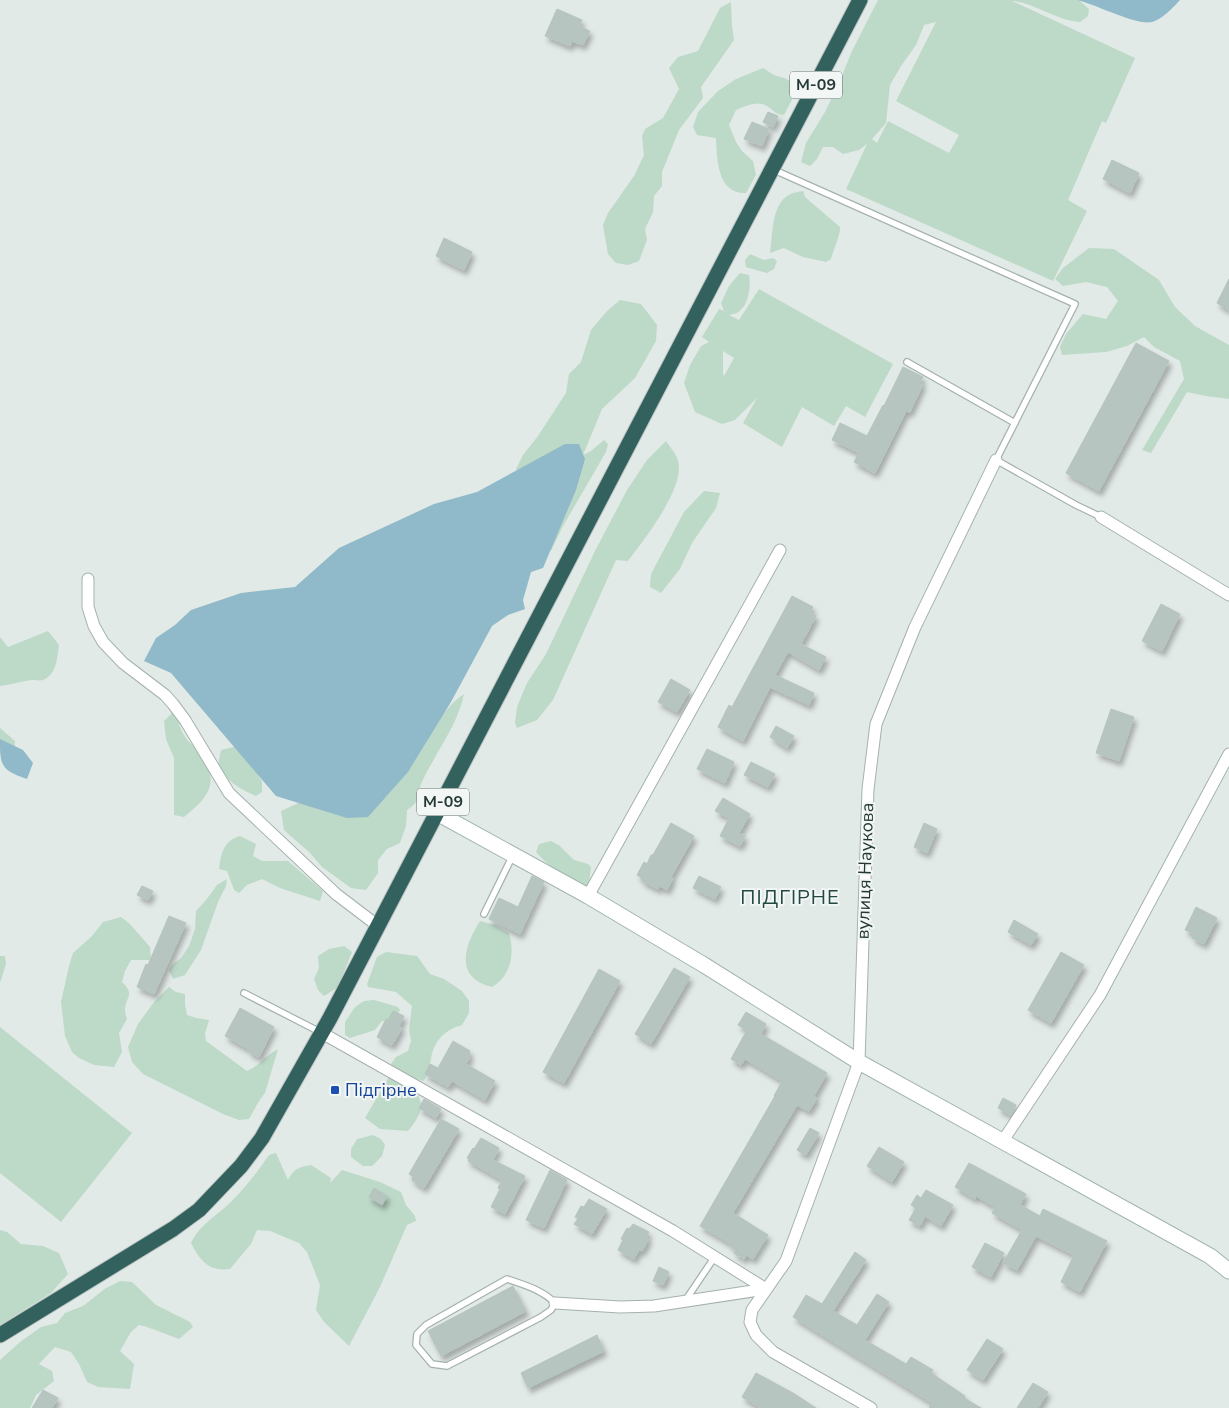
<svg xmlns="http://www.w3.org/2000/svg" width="1229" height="1408" font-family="'Nunito Sans',sans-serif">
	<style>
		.green { fill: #bdd9c8; fill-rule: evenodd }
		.water { fill: #90b9c9 }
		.building { fill: #b7c5c1; stroke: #b5c3bf; filter: url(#shadow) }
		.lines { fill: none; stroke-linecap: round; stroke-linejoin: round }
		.lane-casing { stroke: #a5b1ae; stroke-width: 8 }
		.street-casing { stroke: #a5b1ae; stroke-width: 13 }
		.secondary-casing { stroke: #a2b5b0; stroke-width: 17 }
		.highway-casing { stroke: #bdc4c3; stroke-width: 17 }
		.lane { stroke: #fff; stroke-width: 5.5 }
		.street { stroke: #fff; stroke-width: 11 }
		.secondary { stroke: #fff; stroke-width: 15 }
		.highway { stroke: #33625e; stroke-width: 15 }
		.transit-dot { fill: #1a4fb4; stroke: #f2f7f5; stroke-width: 2 }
		.labels { text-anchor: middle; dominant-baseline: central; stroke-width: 4; stroke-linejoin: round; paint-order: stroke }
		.shield { fill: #f2f7f5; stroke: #62726f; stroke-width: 1 }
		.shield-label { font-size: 16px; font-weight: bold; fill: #243936 }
		.street-label { font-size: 18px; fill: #243936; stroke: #f2f7f5 }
		.transit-label { font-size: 18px; fill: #164399; stroke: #f2f7f5; text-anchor: start }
		.quarter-label { font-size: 20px; letter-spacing: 1px; fill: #224944; stroke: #f2f7f5 }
	</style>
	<defs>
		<filter id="shadow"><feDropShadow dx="3" dy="5" stdDeviation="2.5" flood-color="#0004"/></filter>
	</defs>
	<rect width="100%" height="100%" fill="#e2eae7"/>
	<path class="green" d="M878 0H1079L1089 9 1088 16 1080 22C1054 20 1036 3 1012 1L1135 58 1106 123 1102 121 1068 200 1087 211 1053 281 846 189 867 144 859 150 843 154 833 147H823L817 159 810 166 801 162 806 143 825 112 839 83 852 51ZM936 22 896 101 959 135 949 153 888 121 877 143 872 139 886 123 890 85 901 66 916 45 924 25Z
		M731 2 732 26 734 40 701 87 703 98 679 130 662 172V186L654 196 653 212 645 229 647 240 639 261 628 265 616 263 608 254 603 225 608 213 634 176 644 155 642 136 645 129 663 118 679 89 669 68 678 57 698 51 720 8Z
		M763 68 774 75 787 79 798 88 784 115C774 114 775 111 767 106 756 100 746 106 736 110L729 125 736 142 742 151 753 161 756 175 746 193C717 194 717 159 716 138L697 135 693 127 698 112 718 91 736 79Z
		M803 191 805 197 840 227C841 233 833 251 831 259L826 262 803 257 784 248 770 253C773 235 771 202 791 194 795 192 799 192 803 191Z
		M1089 248 1114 249 1159 280 1175 307 1195 326 1229 345V399L1206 396 1187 392 1151 453 1142 450 1184 379 1180 361 1154 347 1144 337 1127 346 1106 352 1062 355 1060 347 1066 334 1083 314 1106 319 1118 301 1107 287 1086 282 1063 286 1055 279 1063 268Z
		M750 254 764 260 773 258 777 261 774 269 767 273 746 267 745 260Z
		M740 273 749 275C751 287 749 306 737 313 734 314 732 314 729 315L739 320 759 289 893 364 865 417 846 406 834 426 802 407 782 447 743 423 757 398 735 420 722 424 695 412 684 383 690 365 701 346 709 342 702 337 719 309 724 311 721 303 729 286ZM723 351 734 358 724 376 723 374Z
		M620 300 641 304 648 313 657 325 656 341 635 378 602 409 583 455 591 451 604 440 608 444 606 452 563 526 551 551 548 547 534 482 516 469 523 455 538 436 566 393 569 374 581 362 591 330 607 311Z
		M666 441C670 447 677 455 678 461 686 487 643 541 628 561L616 560 553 700 537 720 517 728 515 723 517 707 527 683 546 654 595 551 627 490 647 460Z
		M704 491 720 493 716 508 692 543 680 569 661 593 650 587 651 574 684 512Z
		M48 631 59 645C57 658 57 674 43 680 40 681 36 680 32 680 21 681 11 685 0 686V637L8 647Z
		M464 694C458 725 434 755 421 784 419 789 420 798 416 802 414 805 410 808 407 810L406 826 400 843 387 849 378 860V873L366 890 351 888 322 867 310 853 284 830 281 811 307 799 385 798C395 786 406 775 414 762 429 739 441 709 464 694Z
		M175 710C178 718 179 728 184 735 188 743 197 748 202 756 221 784 206 799 184 817L174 815V758L166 739 164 721Z
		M0 728 15 741 14 753H0Z
		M238 746 262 781V792L256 796C238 788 228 782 218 765L221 750Z
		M240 836 256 844 253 856 262 861H288L323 891 320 901 280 888 262 879 247 885 239 893 234 890 227 871 219 869C221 854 223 841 240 836Z
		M551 841 560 846 574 860 588 864 591 867 589 885 581 888C565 878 549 867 536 852L539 844Z
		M227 879 226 886 218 902 201 950 185 975 173 979 169 970 172 965 181 958 189 946 195 929 196 911 206 900 217 885Z
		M121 917 130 924 150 947 151 960H131L125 971 122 982C136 995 125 997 125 1010 125 1013 126 1016 127 1019L119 1033 122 1052 114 1067 94 1065 79 1058 72 1052 65 1036 61 1002 69 966 73 953 91 937 103 922Z
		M480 921 495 925 509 933C515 954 511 976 492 987 454 978 464 946 480 921Z
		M344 946 352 952 338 987 324 996 318 990 314 979 319 968 318 956 329 949Z
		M386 952 417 956 430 974 444 979 462 991 469 1001V1013L462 1025C445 1030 434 1040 431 1059 429 1067 429 1075 423 1081 410 1077 401 1073 391 1064L396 1057 408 1051 411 1041 409 1030 412 1006 396 992 368 987 367 984 377 957Z
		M0 956H5L6 964 0 983Z
		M169 987 176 992 185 994V1005L187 1015 196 1018 209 1020 205 1034 206 1041 247 1071C260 1065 265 1056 278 1049L265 1093 259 1101 249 1119 239 1120 223 1114 143 1074 132 1062 128 1047 138 1024 154 1002Z
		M374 1000 398 1007 400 1010 396 1016 381 1022 375 1030 350 1038 345 1035V1022L355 1007 364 1001Z
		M0 1027 132 1133 61 1222 0 1173Z
		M398 1075C421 1095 431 1104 408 1131L380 1129 365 1118 389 1077Z
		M373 1135 381 1139 385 1145 382 1156 372 1166H363L351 1157V1149L357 1139Z
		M276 1153 288 1180C294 1169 298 1167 311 1165L331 1178 330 1183 342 1170 380 1182 401 1192 406 1205 415 1216 416 1221 407 1225 380 1287 349 1346 324 1322 316 1310 320 1285 307 1252 299 1243 270 1231 257 1230 251 1244 230 1269C208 1272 200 1260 191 1243 199 1225 218 1215 232 1201 246 1187 258 1171 269 1155Z
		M0 1230 7 1232 21 1244 43 1246 59 1253 68 1274 51 1293 0 1325Z
		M120 1281 132 1282 156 1305 190 1322 193 1327 179 1339C166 1335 154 1328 139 1325L131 1332 120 1351 134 1364 130 1389 98 1387 87 1382 79 1364 71 1352 55 1347 39 1364 52 1371 54 1381 36 1395 30 1408H0V1360L20 1342 41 1327 57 1323 65 1313 83 1306 106 1288Z"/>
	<path class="water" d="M1077 0H1180C1174 7 1161 20 1152 22 1137 26 1095 4 1077 0Z
		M565 444H579L585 459 576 490 543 568 531 572 523 600 525 609 508 615 492 626 451 702 408 772 368 817 347 818 276 796 171 673 144 661 156 638 175 625 191 610 241 593 295 587 339 548 434 504 477 492Z
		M0 739 23 750 33 763 27 779C1 770 0 766 0 739Z"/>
	<path class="building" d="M557 9 582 20 579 26 590 31 583 45 572 41 570 46 545 36Z
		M768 112 778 116 773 127 763 122Z
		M752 122 769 129 762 146 744 139Z
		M1112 160 1139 173 1130 193 1103 179Z
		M444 238 472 252 464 270 436 256Z
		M1229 279V310L1217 303Z
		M1136 343 1169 361 1099 491 1066 473Z
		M903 367 923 377 920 383 923 384 910 412 906 411 875 473 854 462 859 453 832 440 840 423 867 436 883 405 884 406Z
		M792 596 813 607 810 612 816 616 801 644 826 657 819 670 788 652 775 675 814 693 809 705 770 687 743 741 718 727 729 705 732 707Z
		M1161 604 1180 614 1162 651 1142 641Z
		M671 679 690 690 677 712 658 702Z
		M1111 709 1134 717 1119 761 1096 753Z
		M776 726 794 736 787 748 770 737Z
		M707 749 734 762 725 783 697 769Z
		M751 762 775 774 768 787 744 775Z
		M723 798 750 814 739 833 745 836 740 846 720 836 729 818 715 811Z
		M671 823 694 836 671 877 673 878 667 890 660 886 658 889 642 881 643 879 637 875 644 862 647 864 651 855H653Z
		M924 823 937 829 927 853 914 847Z
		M532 876 544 882 520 934 489 919 499 898 518 907Z
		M699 876 721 887 715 899 693 888Z
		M142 886 153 891 148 900 137 895Z
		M1196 907 1217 918 1204 944 1192 938 1194 934 1185 930Z
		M169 916 186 923 154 994 137 987 146 964 148 965Z
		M1014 920 1038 934 1031 945 1008 932Z
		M1061 952 1084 965 1051 1023 1028 1010Z
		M674 968 690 977 651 1044 635 1034Z
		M599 969 620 981 564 1083 543 1072Z
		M240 1008 274 1027 259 1057 249 1052 250 1050 225 1036Z
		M393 1011 404 1016 399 1026 402 1028 392 1045 377 1037 386 1019 388 1020Z
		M746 1012 766 1024 761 1034 827 1073 814 1096 817 1098 809 1111 797 1105 733 1213 768 1235 753 1259 746 1255 744 1259 734 1253 736 1249 730 1246 731 1244 700 1226 775 1096H774L782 1081 745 1059 741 1065 731 1059 747 1030 738 1025Z
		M453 1041 470 1051 469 1056 470 1057 466 1064 495 1081 485 1100 452 1081 448 1087 425 1074 430 1064 438 1068Z
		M1003 1098 1016 1105 1011 1115 998 1108Z
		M424 1099 441 1109 436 1118 419 1108Z
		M441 1119 459 1129 424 1188 412 1180 413 1177 409 1174Z
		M810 1128 819 1133 806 1155 797 1150Z
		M481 1138 499 1148 493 1160 525 1176 505 1214 491 1207 500 1189 498 1188 502 1180 468 1161 469 1159 467 1158 473 1148 474 1149Z
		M879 1147 904 1162 892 1182 867 1166Z
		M969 1163 1026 1194 1020 1205 1040 1216 1043 1209 1107 1241 1080 1292 1061 1282 1074 1255 1036 1236 1017 1270 1003 1263 1022 1230 992 1213 995 1207 976 1196 975 1199 955 1187Z
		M550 1170 567 1180 544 1228 526 1220Z
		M374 1188 387 1196 382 1205 369 1197Z
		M926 1190 953 1205 941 1226 925 1216 920 1226 909 1220 916 1208 911 1205 917 1195 921 1198Z
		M589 1199 607 1209 592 1234 574 1224 578 1219 575 1217 581 1206 584 1207Z
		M633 1224 649 1232 646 1237 649 1239 642 1251 639 1250 634 1259 618 1250 623 1240 621 1239 627 1228 629 1229Z
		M985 1243 1004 1253 991 1277 972 1267Z
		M855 1252 866 1260 833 1311 857 1325 877 1294 889 1302 865 1340 906 1364 911 1357 933 1370 931 1373 965 1396 964 1398 981 1408H929L932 1403 793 1317 806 1295 822 1304Z
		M659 1267 669 1272 663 1285 653 1281Z
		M513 1286 526 1311 441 1356 428 1331Z
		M597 1335 604 1351 528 1388 521 1373Z
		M987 1339 1003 1349 983 1380 967 1370Z
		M756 1373 793 1393 816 1408H761L742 1397Z
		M1033 1383 1048 1392 1038 1408H1017Z
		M43 1390 58 1398 52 1408H32Z"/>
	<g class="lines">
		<defs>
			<path id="lane" d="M772 169 1075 304 996 460 1076 505 1101 517
				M907 362 1015 423
				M484 914 512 857
				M244 993 320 1032
				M507 1279C525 1285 542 1290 555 1303L551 1310 541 1317 447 1366 432 1364 416 1345 417 1334 426 1325Z
				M685 1301 714 1258"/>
			<path id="street" d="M1101 517 1229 595
				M88 579V607L94 626 103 642 123 663 165 695 173 704 185 720 229 793 336 894 378 926
				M588 896 780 550
				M322 1033 673 1231 766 1289
				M1002 1142 1100 995 1229 754
				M555 1303 620 1307 654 1306 766 1289
				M871 1408 773 1352 756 1335 750 1322 752 1310 786 1261 859 1062 868 789 876 724 915 627 996 460"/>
			<path id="secondary" d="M437 813 588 896 704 965 859 1062 1210 1256 1229 1271"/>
			<path id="highway" d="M0 1335 173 1229 199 1210 241 1166 262 1138 330 1018 860 0"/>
		</defs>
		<use href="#lane" class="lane-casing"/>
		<use href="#street" class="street-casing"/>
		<use href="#secondary" class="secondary-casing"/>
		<use href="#highway" class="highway-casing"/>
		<use href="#lane" class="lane"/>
		<use href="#street" class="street"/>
		<use href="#secondary" class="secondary"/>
		<use href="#highway" class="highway"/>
	</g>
	<rect class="transit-dot" x="330" y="1085" width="10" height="10" rx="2.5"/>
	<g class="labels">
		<g class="shield">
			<rect x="790" y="71.5" width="52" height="27" rx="4"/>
			<rect x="417" y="788.5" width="52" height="27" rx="4"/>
		</g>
		<g class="shield-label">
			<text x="816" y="85">М-09</text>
			<text x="443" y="802">М-09</text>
		</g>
		<g class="street-label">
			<text transform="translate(865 871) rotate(-88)">вулиця Наукова</text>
		</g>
		<g class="transit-label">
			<text x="345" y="1090">Підгірне</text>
		</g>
		<g class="quarter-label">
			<text x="790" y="897">ПІДГІРНЕ</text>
		</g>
	</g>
</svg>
